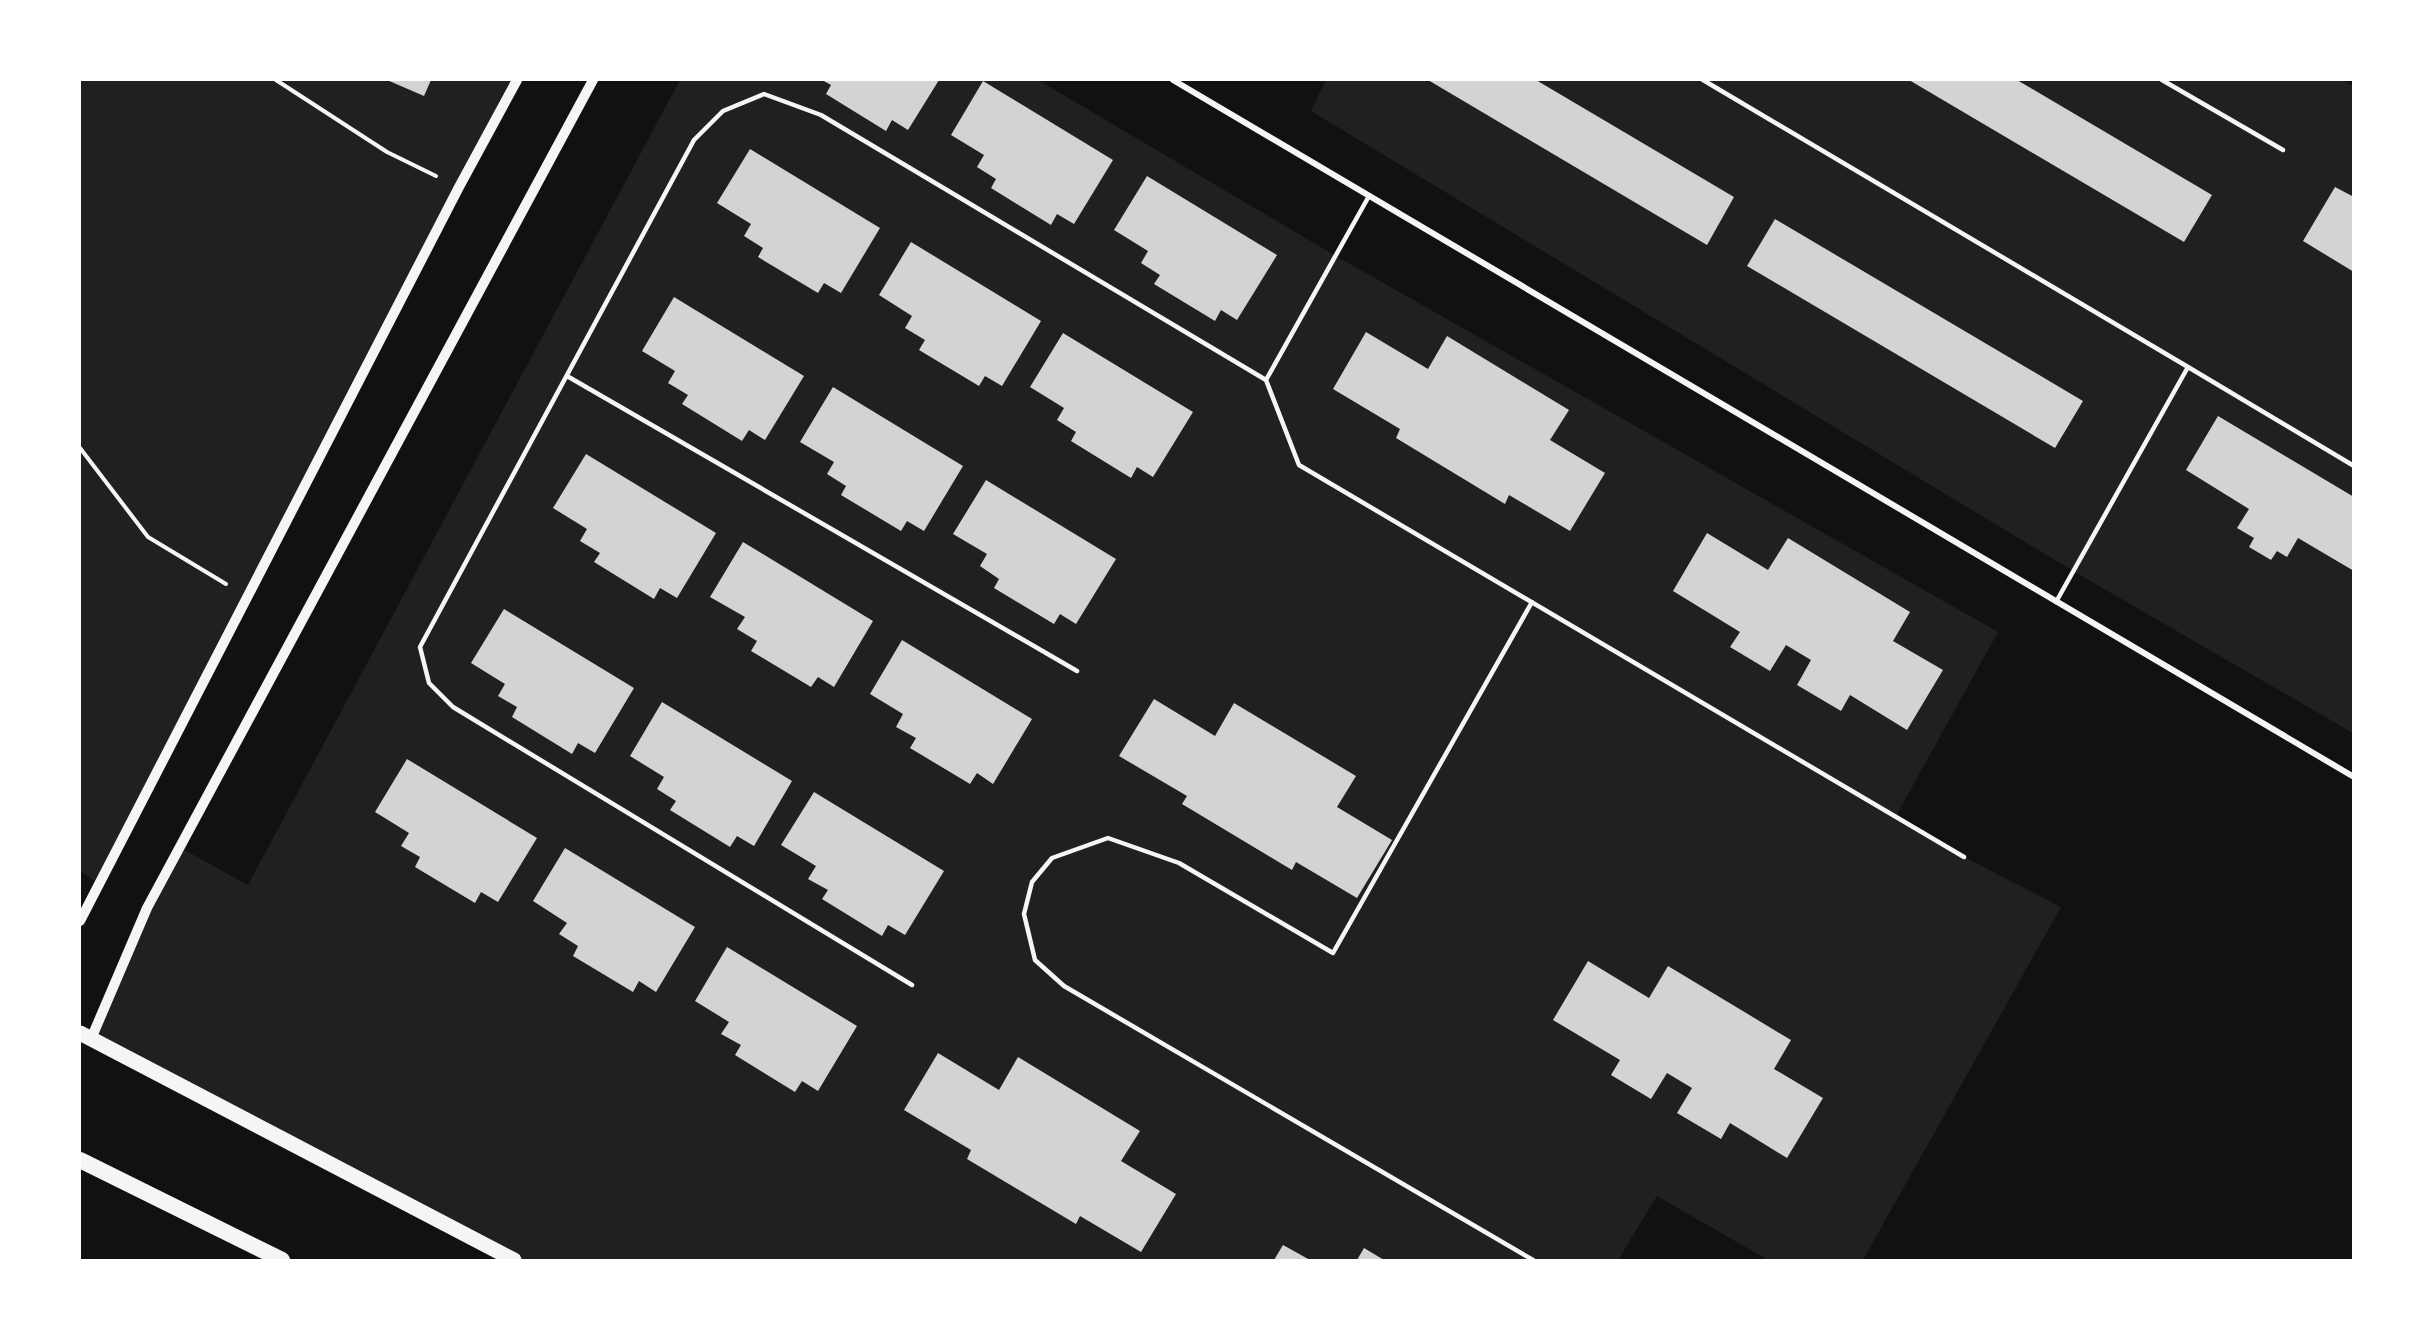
<svg xmlns="http://www.w3.org/2000/svg" width="2433" height="1340" font-family="'Nunito Sans',sans-serif">
	<style>
		.green { fill: #202020 }
		.building { fill: #d3d3d3 }
		.lines { fill: none; stroke-linecap: round; stroke-linejoin: round }
		.path { stroke: #f5f5f5; stroke-width: 4 }
		.service { stroke: #f5f5f5; stroke-width: 4.5 }
		.minor { stroke: #f5f5f5; stroke-width: 6 }
		.tertiary { stroke: #f5f5f5; stroke-width: 10 }
		.primary { stroke: #f5f5f5; stroke-width: 15 }
		.trunk { stroke: #f5f5f5; stroke-width: 16 }
	</style>
	<rect width="100%" height="100%" fill="#111"/>
	<path class="green" d="M80 80H517L100 885 80 871Z
		M680 80H1038L1336 256 1998 632 1896 816 1964 857 2061 907 1863 1260H1768L1657 1196 1618 1260H514L91 1039 179 847 248 885Z
		M1326 80H2342L2353 86V733L2073 571 1311 111Z"/>
	<path class="building" d="M387 80H431L424 96Z
		M822 80H939L908 130 892 120 886 131 826 94 831 85Z
		M1428 80H1536L1734 197 1707 245Z
		M1909 80H2017L2212 195 2184 242Z
		M983 81 1113 160 1074 224 1057 214 1051 225 991 188 996 179 977 167 984 155 951 135Z
		M750 149 880 228 841 293 824 283 818 293 758 257 763 248 744 236 751 224 717 203Z
		M1147 176 1277 255 1237 320 1221 310 1215 321 1154 284 1160 275 1141 263 1148 251 1114 230Z
		M2335 187 2354 197V272L2303 241Z
		M1775 219 2083 401 2055 448 1747 266Z
		M911 242 1041 321 1002 386 985 376 979 386 919 350 925 340 905 328 912 316 879 295Z
		M674 297 804 376 765 440 749 430 742 441 682 404 688 395 668 383 675 371 642 351Z
		M1366 332 1428 369 1447 336 1569 410 1550 440 1605 473 1570 531 1509 495 1505 504 1396 438 1400 429 1333 389Z
		M1063 333 1193 412 1153 477 1137 467 1131 478 1071 441 1076 432 1057 420 1064 408 1030 387Z
		M833 387 963 466 924 531 907 521 901 531 841 495 846 486 827 474 834 462 800 442Z
		M2218 416 2354 497V571L2298 538 2287 557 2277 551 2271 560 2249 547 2254 538 2237 528 2249 509 2186 470Z
		M586 454 716 533 677 598 660 588 654 599 594 562 600 553 580 541 587 529 553 508Z
		M986 480 1116 559 1076 624 1060 614 1054 624 994 588 999 579 980 566 987 554 953 534Z
		M1707 533 1768 570 1788 538 1910 612 1893 641 1943 670 1907 730 1850 695 1841 711 1797 685 1811 660 1786 645 1770 671 1730 647 1740 632 1673 591Z
		M743 542 873 621 834 687 818 677 811 687 751 651 757 641 737 629 745 617 710 597Z
		M504 609 634 688 595 753 578 743 572 754 512 717 517 707 498 696 505 684 471 663Z
		M902 640 1032 719 993 784 977 773 970 784 910 748 916 738 896 727 903 714 870 694Z
		M1154 699 1215 736 1234 703 1356 776 1337 807 1392 840 1357 898 1296 862 1292 870 1182 804 1187 796 1119 756Z
		M662 702 792 781 754 846 737 836 730 847 670 810 676 801 657 789 664 777 630 756Z
		M407 759 537 838 498 902 481 892 475 903 415 867 420 857 401 846 409 833 375 812Z
		M814 792 944 871 905 935 888 925 882 936 822 899 828 890 808 879 816 866 781 845Z
		M565 848 695 927 656 992 639 981 633 992 573 956 578 946 559 934 567 923 533 901Z
		M727 947 857 1026 818 1091 802 1081 795 1092 735 1055 741 1045 721 1034 729 1022 695 1001Z
		M1588 961 1649 998 1668 966 1791 1040 1774 1069 1823 1098 1787 1158 1730 1123 1721 1139 1677 1113 1692 1088 1667 1073 1651 1099 1611 1075 1620 1060 1553 1020Z
		M938 1053 999 1090 1018 1057 1140 1131 1121 1161 1176 1194 1141 1252 1080 1216 1076 1224 967 1159 971 1150 904 1110Z
		M1283 1245 1310 1260H1274Z
		M1364 1248 1384 1260H1357Z"/>
	<g class="lines">
		<path class="path" d="M276 80 387 152 436 176
			M80 448 148 537 226 584"/>
		<path class="service" d="M1703 80 2188 367 2056 602
			M2162 80 2283 150
			M2188 367 2354 466
			M567 376 1077 671
			M1266 380 1299 465 1964 857
			M1532 602 1333 953 1179 863 1108 838 1052 858 1032 882 1024 914 1035 960 1064 986 1533 1260
			M912 985 453 707 429 683 420 647 694 140 723 111 764 94 821 115 1266 380 1369 196"/>
		<path class="minor" d="M1173 80 2354 777"/>
		<path class="tertiary" d="M80 921 459 187 517 80
			M91 1039 147 908 593 80"/>
		<path class="primary" d="M80 1033 514 1260"/>
		<path class="trunk" d="M80 1160 282 1260"/>
	</g>
	<rect width="2433" height="1340" fill="none" stroke="#ffffff" stroke-width="162"/>
</svg>
